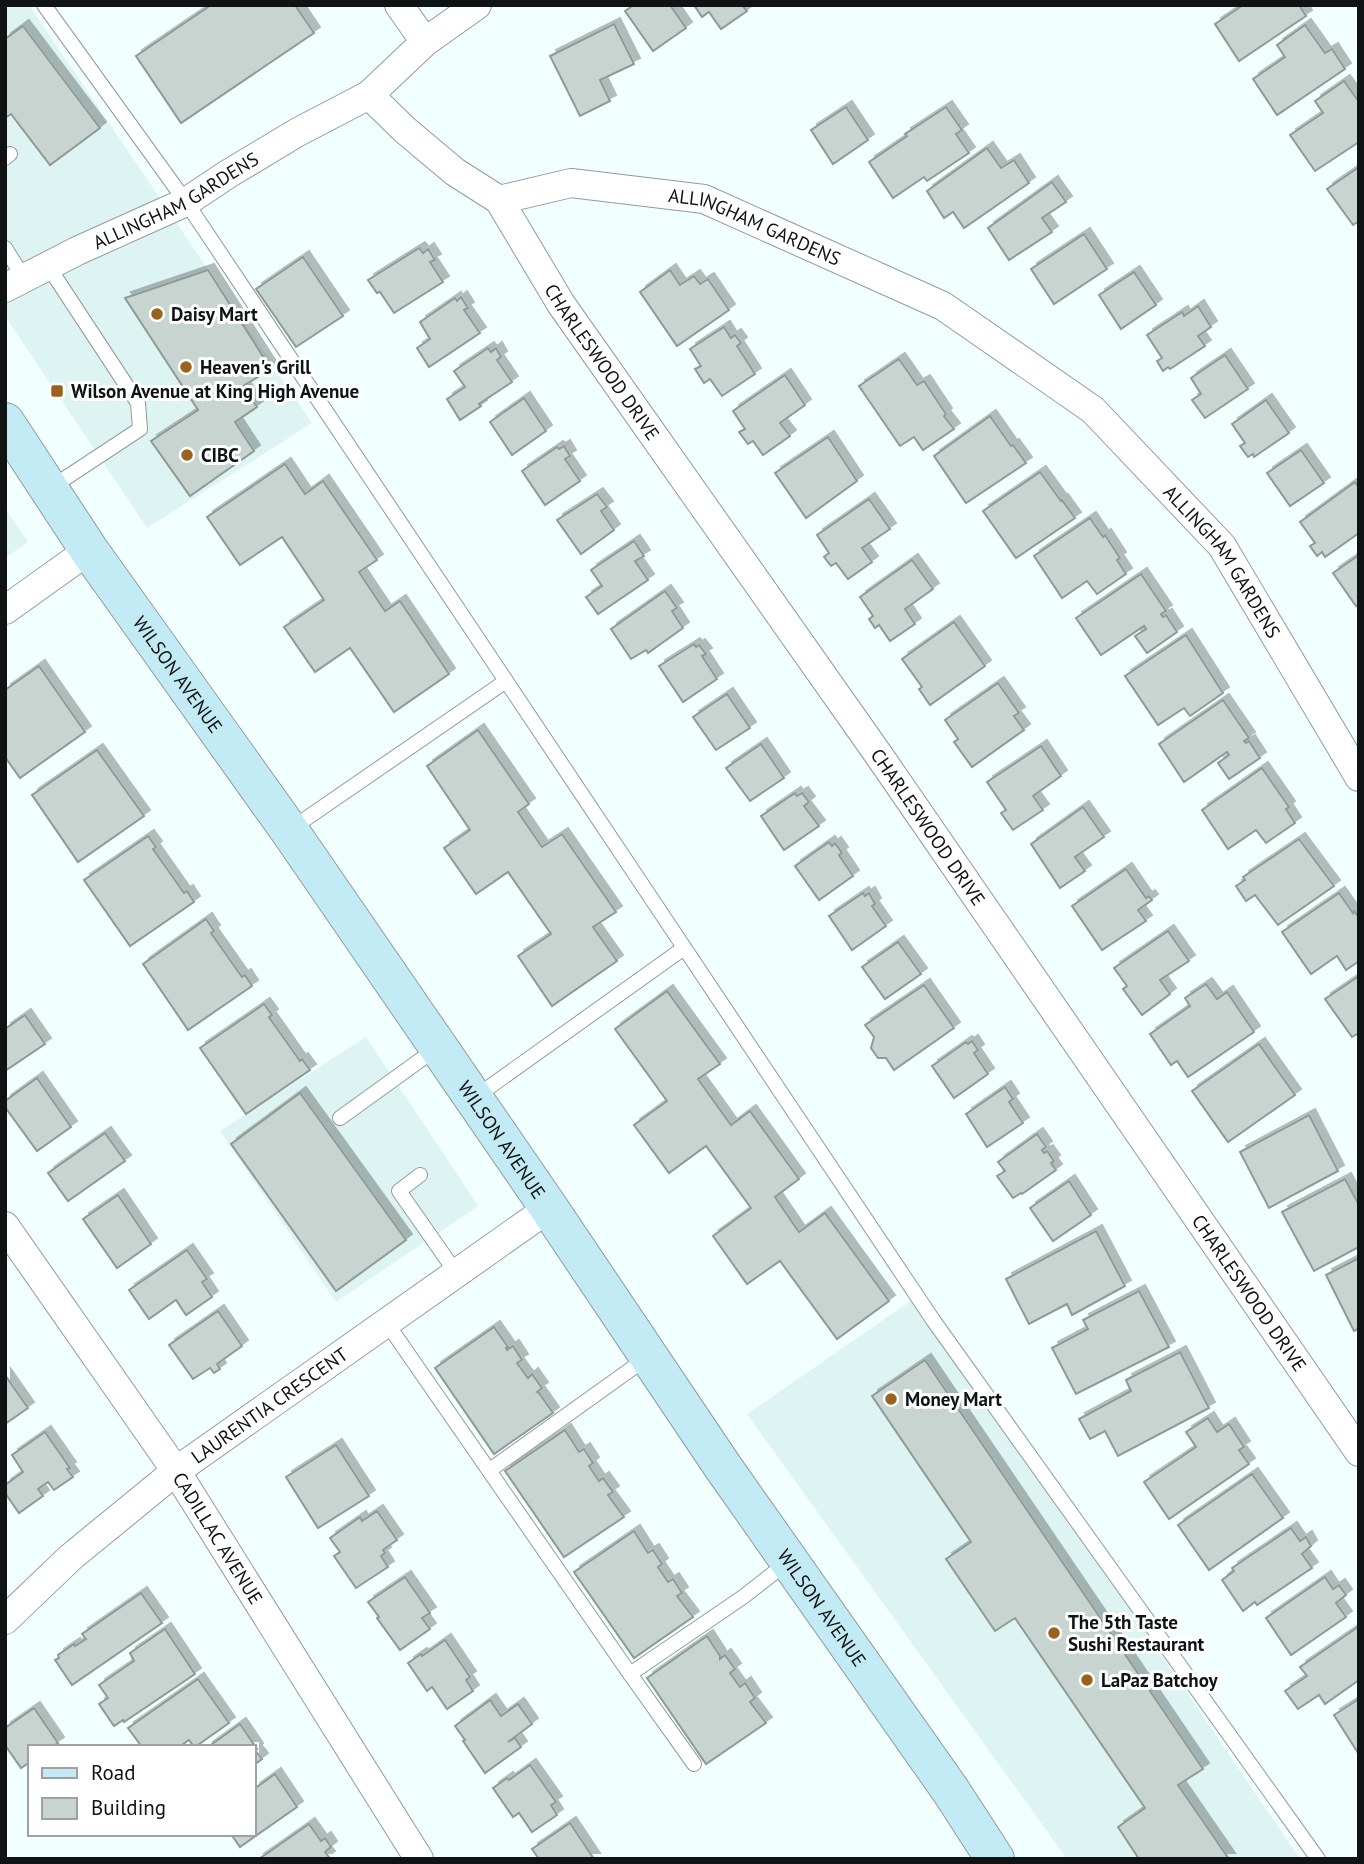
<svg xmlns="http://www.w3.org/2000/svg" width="1364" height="1864" font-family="'PT Sans',sans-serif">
<defs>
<filter id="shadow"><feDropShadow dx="6" dy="-6" stdDeviation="0" flood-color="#0004"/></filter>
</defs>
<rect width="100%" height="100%" fill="#f1fffe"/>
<!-- built -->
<g fill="#ddf4f3">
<polygon points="5,5 29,5 312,423 147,528 5,316"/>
<polygon points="5,508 28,542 5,558"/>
<polygon points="366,1037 478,1206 336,1302 220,1131"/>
<polygon points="918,1296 1300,1859 1067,1859 747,1414"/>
</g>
<!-- building -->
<g fill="#c8d4cf" stroke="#8f9a96" stroke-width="2" filter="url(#shadow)">
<polygon points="211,5 295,5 314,33 181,123 136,56"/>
<polygon points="634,5 670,5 686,28 653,51 625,11"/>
<polygon points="694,5 742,5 747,11 721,29 709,12 702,17"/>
<polygon points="1243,5 1299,5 1306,16 1239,61 1215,24"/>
<polygon points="614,24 634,64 600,80 610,101 580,116 550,56"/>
<polygon points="1305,25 1325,53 1332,49 1345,69 1277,115 1253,79 1285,57 1277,45"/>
<polygon points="23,26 100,128 50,165 11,114 5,118 5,39"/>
<polygon points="1344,81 1359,102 1359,142 1315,171 1290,135 1323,113 1315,101"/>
<polygon points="846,107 868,140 833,164 811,130"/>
<polygon points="946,107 962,130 956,134 969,153 927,181 924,177 893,198 869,162 907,136 905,134"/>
<polygon points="987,148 1001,168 1014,160 1029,183 964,228 953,212 944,218 927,191"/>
<polygon points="1359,167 1359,221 1353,225 1327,189"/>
<polygon points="1052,182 1066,202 1042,218 1052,232 1009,260 988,228"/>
<polygon points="1084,234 1107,269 1054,304 1031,269"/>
<polygon points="419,248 423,253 428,249 435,260 430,262 443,282 394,313 380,292 377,293 368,280"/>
<polygon points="303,257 343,316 296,347 256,289"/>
<polygon points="208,270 271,369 243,386 257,407 235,422 254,451 190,496 151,441 198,410 125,298"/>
<polygon points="670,270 680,285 694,276 700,284 708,279 729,310 677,346 640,292"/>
<polygon points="1134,272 1156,305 1121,329 1099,295"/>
<polygon points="461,297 468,308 464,310 480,333 429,367 417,348 430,339 420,322 455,298 457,301"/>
<polygon points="1198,306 1211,327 1198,336 1205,346 1170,369 1168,367 1163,371 1157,361 1162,358 1147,335 1182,312 1184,316"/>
<polygon points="724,327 731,338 735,335 741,343 737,346 755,374 722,396 710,379 704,383 695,369 701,366 690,349"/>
<polygon points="488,348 491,352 496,348 501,357 497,360 512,382 479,404 481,406 460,420 447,399 465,387 454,371"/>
<polygon points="1225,355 1248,389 1205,418 1192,400 1201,394 1191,378"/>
<polygon points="899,359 917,385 924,381 946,414 944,416 954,429 923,450 914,437 900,446 859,386"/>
<polygon points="785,375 805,405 780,423 790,436 763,455 753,441 748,444 739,432 745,429 733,411"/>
<polygon points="524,398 546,431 512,455 490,422"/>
<polygon points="1266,400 1289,433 1254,457 1253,454 1248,457 1240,446 1245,443 1232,424"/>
<polygon points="990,416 1011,446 1013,445 1026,463 966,503 934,456"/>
<polygon points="828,437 857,481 806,518 775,473"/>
<polygon points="564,446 570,456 565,459 580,481 545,505 522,471 557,447 559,449"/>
<polygon points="1301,450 1324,483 1290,506 1267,473"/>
<polygon points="285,464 305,494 323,481 377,560 359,572 385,611 400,601 449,674 394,712 350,648 315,672 284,627 324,600 282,537 240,565 207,517"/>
<polygon points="1040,472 1061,501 1062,500 1075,518 1016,558 983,511"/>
<polygon points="1355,482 1359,488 1359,533 1325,557 1322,552 1317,556 1310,546 1315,543 1300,522"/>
<polygon points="597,494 607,507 601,511 614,530 581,554 557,520"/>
<polygon points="869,499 890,529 862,548 872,562 848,579 836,563 831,566 824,557 829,553 817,535"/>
<polygon points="1090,518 1103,537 1105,535 1120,558 1117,560 1126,574 1097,594 1087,581 1062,598 1034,556"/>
<polygon points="634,541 644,556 635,561 648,580 598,614 586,597 602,586 591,570"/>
<polygon points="1359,555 1359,604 1356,606 1333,573"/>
<polygon points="912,560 933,589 905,609 915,624 890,641 879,625 875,628 869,619 873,616 860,597"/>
<polygon points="1141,574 1166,611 1161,614 1163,617 1166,615 1177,632 1147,653 1135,636 1146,629 1144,626 1101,655 1076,618"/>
<polygon points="665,591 677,608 672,611 683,628 648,653 646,650 631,659 611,629"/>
<polygon points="954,622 985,666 930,705 919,689 922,687 902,659"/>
<polygon points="1186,635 1223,693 1190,716 1184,708 1158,725 1125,676"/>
<polygon points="694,644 696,647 699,645 706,654 702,656 717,679 683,702 659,666"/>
<polygon points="39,666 85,732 20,778 5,757 5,690"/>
<polygon points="998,683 1019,713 1014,716 1024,730 972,767 954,742 958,739 945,720"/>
<polygon points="727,694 750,728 716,750 693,717"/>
<polygon points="1223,700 1249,738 1244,741 1246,743 1249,741 1260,758 1229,779 1218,763 1229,755 1227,752 1184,782 1159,744"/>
<polygon points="478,730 529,804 518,812 542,847 562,834 616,912 593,927 617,961 552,1006 518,956 551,934 508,872 476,894 444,848 470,830 427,766"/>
<polygon points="761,744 784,778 750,801 726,768"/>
<polygon points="1041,746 1061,776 1033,796 1043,810 1013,830 1001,813 1006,810 987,782"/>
<polygon points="97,750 144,816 78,862 32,795"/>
<polygon points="1262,768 1289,807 1286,809 1295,823 1266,843 1256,830 1228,849 1202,810"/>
<polygon points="795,793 797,796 802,793 809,802 804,806 819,826 784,850 761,816"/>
<polygon points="1083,807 1104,837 1075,857 1085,871 1060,888 1031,844"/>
<polygon points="148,836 156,847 153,849 184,893 187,891 194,902 130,946 84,880"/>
<polygon points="1299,839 1334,886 1278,925 1255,895 1246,901 1236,886 1245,880 1243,877"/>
<polygon points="829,842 832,846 835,843 842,853 839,855 853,876 819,900 795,866"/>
<polygon points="1126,869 1146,898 1149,896 1152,900 1138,910 1146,921 1102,950 1072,906"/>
<polygon points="863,893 865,896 869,893 875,904 872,906 886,926 852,950 829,916"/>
<polygon points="1339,893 1353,913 1354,911 1359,917 1359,961 1346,970 1337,956 1311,974 1282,932"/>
<polygon points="206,919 214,931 211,933 242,977 245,975 252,986 188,1030 143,964"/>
<polygon points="1168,931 1189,961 1160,980 1170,994 1142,1015 1123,989 1127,986 1114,968"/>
<polygon points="898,942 921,974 885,999 862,967"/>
<polygon points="1359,976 1359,1033 1352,1037 1325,999"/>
<polygon points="1206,984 1217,999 1227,992 1254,1032 1188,1077 1177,1061 1171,1065 1150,1034 1190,1006 1185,998"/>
<polygon points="924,985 954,1028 894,1070 886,1058 878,1058 871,1048 874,1037 865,1025"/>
<polygon points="667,991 720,1064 698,1079 731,1125 750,1111 799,1179 775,1197 799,1232 825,1213 889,1301 837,1339 780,1261 747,1284 713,1236 751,1208 706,1146 669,1173 634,1125 667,1101 615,1029"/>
<polygon points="264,1004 272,1015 269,1017 300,1061 302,1059 310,1070 246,1114 200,1048"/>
<polygon points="25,1015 45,1044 5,1071 5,1029"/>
<polygon points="972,1041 978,1050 974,1053 988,1074 954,1098 932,1066 966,1042 968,1044"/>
<polygon points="1259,1044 1295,1095 1228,1142 1192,1091"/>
<polygon points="37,1078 71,1127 37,1151 5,1107 5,1101"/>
<polygon points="1005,1087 1013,1099 1009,1102 1023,1123 987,1147 966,1114"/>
<polygon points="300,1093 406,1240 336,1291 231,1144"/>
<polygon points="1309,1115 1338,1171 1269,1208 1240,1152"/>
<polygon points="105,1133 125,1161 68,1201 48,1173"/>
<polygon points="1037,1134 1046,1147 1042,1150 1044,1153 1047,1151 1054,1161 1051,1163 1056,1170 1022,1194 1021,1193 1013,1198 997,1176 1005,1171 998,1162"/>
<polygon points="1345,1179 1359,1205 1359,1247 1314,1271 1282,1212"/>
<polygon points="1069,1181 1091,1215 1053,1241 1030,1208"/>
<polygon points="118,1195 151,1244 117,1268 83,1219"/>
<polygon points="1096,1231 1125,1286 1072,1315 1067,1304 1029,1324 1006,1279"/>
<polygon points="187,1250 207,1279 202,1282 212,1297 186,1315 176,1300 149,1319 129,1290"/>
<polygon points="1359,1258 1359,1328 1354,1331 1326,1275"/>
<polygon points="1139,1291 1169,1347 1076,1394 1052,1348 1088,1329 1083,1320"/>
<polygon points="218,1311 242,1346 217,1364 220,1369 214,1373 210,1368 193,1379 169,1345"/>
<polygon points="494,1327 508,1347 506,1348 507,1350 513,1346 522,1360 517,1363 528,1378 532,1374 542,1388 537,1392 539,1393 553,1413 494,1454 435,1368"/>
<polygon points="1180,1352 1209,1408 1118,1456 1105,1431 1090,1439 1079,1419 1131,1391 1126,1380"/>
<polygon points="925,1360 1203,1769 1178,1785 1229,1859 1139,1859 1118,1827 1145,1808 1015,1618 995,1631 946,1559 971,1542 872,1396"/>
<polygon points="5,1375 28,1408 5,1424"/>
<polygon points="1208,1418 1217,1432 1229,1424 1244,1447 1239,1450 1249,1464 1169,1519 1144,1482 1196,1447 1186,1432"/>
<polygon points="565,1430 579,1452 584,1449 593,1463 589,1466 599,1481 603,1478 613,1492 608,1495 624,1517 564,1557 505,1471"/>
<polygon points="45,1432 70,1468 67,1469 73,1477 54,1490 48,1482 38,1489 43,1496 19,1513 5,1493 5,1485 23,1472 12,1455"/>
<polygon points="336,1445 369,1496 318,1528 286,1477"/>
<polygon points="1252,1474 1283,1518 1209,1570 1178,1525"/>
<polygon points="377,1511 397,1540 383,1550 385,1553 381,1556 388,1567 356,1588 334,1556 340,1552 330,1538 360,1517 362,1521"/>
<polygon points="1291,1528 1300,1541 1306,1537 1311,1546 1302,1554 1312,1568 1257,1605 1255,1602 1243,1611 1222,1580 1234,1571 1232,1568"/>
<polygon points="634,1531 648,1553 653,1550 662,1564 658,1567 668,1582 673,1579 682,1593 677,1596 693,1617 634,1658 574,1572"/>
<polygon points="405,1577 430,1613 422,1618 430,1629 400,1650 377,1618 379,1617 368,1602"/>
<polygon points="1325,1577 1333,1589 1339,1585 1346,1595 1336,1603 1346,1617 1291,1655 1266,1618"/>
<polygon points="141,1593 162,1623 72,1685 55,1660 59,1658 58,1655 74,1644 75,1646 86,1639 82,1634"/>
<polygon points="1358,1627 1359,1680 1325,1704 1319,1695 1298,1709 1285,1691 1307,1676 1300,1667"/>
<polygon points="165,1629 195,1674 124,1722 123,1720 114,1726 99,1704 108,1698 99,1685 134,1661 130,1653"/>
<polygon points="707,1636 720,1656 720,1659 725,1655 735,1669 730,1673 740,1687 745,1683 755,1698 750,1702 766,1723 706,1764 647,1678"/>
<polygon points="445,1640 470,1677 466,1680 473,1691 447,1709 432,1687 427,1691 408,1663 421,1654 422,1656"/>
<polygon points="198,1679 229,1723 195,1747 194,1747 189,1740 179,1747 142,1747 128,1728"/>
<polygon points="1359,1699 1359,1753 1358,1753 1334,1715"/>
<polygon points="490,1700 501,1716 518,1704 532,1724 508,1742 515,1738 521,1747 485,1773 463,1741 465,1740 455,1726"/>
<polygon points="34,1708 58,1743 52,1747 30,1747 30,1762 21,1768 5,1745 5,1728"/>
<polygon points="240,1724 257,1749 255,1750 262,1759 254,1765 254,1747 208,1747"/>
<polygon points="530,1765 556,1802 551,1805 557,1815 532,1832 519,1813 513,1817 493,1788 507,1778 509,1780"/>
<polygon points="275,1774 297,1807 240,1847 231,1834 254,1834 254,1789"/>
<polygon points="570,1823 594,1859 539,1859 532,1849"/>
<polygon points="309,1824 321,1841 325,1838 331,1847 325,1852 329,1857 326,1859 259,1859"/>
</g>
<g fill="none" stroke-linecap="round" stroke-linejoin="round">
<!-- service casing -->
<g stroke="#909c9c" stroke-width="16">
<g id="service">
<polyline points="44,5 186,202 933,1320 1318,1859"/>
<polyline points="5,158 10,154"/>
<polyline points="5,248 24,278"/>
<polyline points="48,266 138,403 140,429 52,487"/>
<polyline points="291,829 506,681"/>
<polyline points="474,1098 684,948"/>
<polyline points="340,1118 437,1048"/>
<polyline points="420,1175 399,1191 457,1274"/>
<polyline points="386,1322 630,1674 694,1764"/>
<polyline points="490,1470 648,1357"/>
<polyline points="630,1674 743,1597 788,1562"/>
</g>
</g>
<!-- minor casing -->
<g stroke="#909c9c" stroke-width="30">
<g id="minor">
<polyline points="399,5 425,42"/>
<path id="s1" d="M369,95L405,130L455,172L499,200L571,183L704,199L943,306L1093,410L1222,546L1359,777"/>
<path id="s2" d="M499,200L561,304L878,754L1359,1452"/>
<path id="s3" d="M5,288L77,251L186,202L228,174L298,132L369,95L425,42L477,5"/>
<polyline points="5,610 89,550"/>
<path id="s4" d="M5,1226L176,1471L419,1859"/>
<path id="s5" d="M5,1620L71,1557L176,1471L549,1208"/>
</g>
</g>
<!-- secondary casing -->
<g stroke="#909c9c" stroke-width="40">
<g id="secondary">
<path id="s6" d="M5,422L89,550L289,830L549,1208L723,1467L951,1791L995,1859"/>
</g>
</g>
<!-- service -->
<use href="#service" stroke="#fff" stroke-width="14"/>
<!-- minor -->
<use href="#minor" stroke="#fff" stroke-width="28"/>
<!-- secondary -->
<use href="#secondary" stroke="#c3ebf5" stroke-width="38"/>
</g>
<!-- markers -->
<g fill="#99621d" stroke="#fff" stroke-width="2.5">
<circle cx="157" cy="314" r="7"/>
<circle cx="186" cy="367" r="7"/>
<rect x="50" y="384" width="14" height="14" rx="3.5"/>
<circle cx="187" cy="455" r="7"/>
<circle cx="891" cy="1399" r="7"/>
<circle cx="1054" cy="1633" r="7"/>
<circle cx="1087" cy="1680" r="7"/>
</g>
<g text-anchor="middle" stroke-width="6" stroke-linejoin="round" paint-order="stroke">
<!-- street labels -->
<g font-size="19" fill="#0f1313" stroke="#fff">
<text dy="7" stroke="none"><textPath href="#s3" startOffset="192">ALLINGHAM GARDENS</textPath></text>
<text dy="7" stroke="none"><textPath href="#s1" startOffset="432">ALLINGHAM GARDENS</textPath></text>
<text dy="7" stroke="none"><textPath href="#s2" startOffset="192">CHARLESWOOD DRIVE</textPath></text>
<text dy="7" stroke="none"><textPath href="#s1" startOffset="1020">ALLINGHAM GARDENS</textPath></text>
<text dy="7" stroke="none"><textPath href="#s6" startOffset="306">WILSON AVENUE</textPath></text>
<text dy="7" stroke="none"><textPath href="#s2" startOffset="760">CHARLESWOOD DRIVE</textPath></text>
<text dy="7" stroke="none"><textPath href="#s6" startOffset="873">WILSON AVENUE</textPath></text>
<text dy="7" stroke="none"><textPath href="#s2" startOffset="1326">CHARLESWOOD DRIVE</textPath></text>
<text dy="7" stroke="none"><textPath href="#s5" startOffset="341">LAURENTIA CRESCENT</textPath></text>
<text dy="7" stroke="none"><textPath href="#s4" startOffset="378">CADILLAC AVENUE</textPath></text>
<text dy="7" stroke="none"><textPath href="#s6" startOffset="1440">WILSON AVENUE</textPath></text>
</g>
<!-- poi labels -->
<g font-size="19" font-weight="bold" fill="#0f1313" stroke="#fff" text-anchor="start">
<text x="171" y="321">Daisy Mart</text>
<text x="200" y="374">Heaven's Grill</text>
<text x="71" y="398">Wilson Avenue at King High Avenue</text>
<text x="201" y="462">CIBC</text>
<text x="905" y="1406">Money Mart</text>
<text x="1068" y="1629">The 5th Taste<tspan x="1068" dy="22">Sushi Restaurant</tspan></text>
<text x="1101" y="1687">LaPaz Batchoy</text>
</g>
</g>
<!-- border -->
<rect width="1364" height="1864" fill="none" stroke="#0f1313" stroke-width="14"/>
<!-- legend -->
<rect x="28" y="1745" width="228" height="91" fill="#ffffff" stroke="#9fa1a1" stroke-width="2"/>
<rect x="42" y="1768" width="35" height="10" fill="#c3ebf5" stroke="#9fa1a1" stroke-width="2"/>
<text x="91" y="1780" font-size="21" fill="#0f1313">Road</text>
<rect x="42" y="1798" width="35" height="21" fill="#c8d4cf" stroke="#9fa1a1" stroke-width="2"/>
<text x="91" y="1815" font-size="21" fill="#0f1313">Building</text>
</svg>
